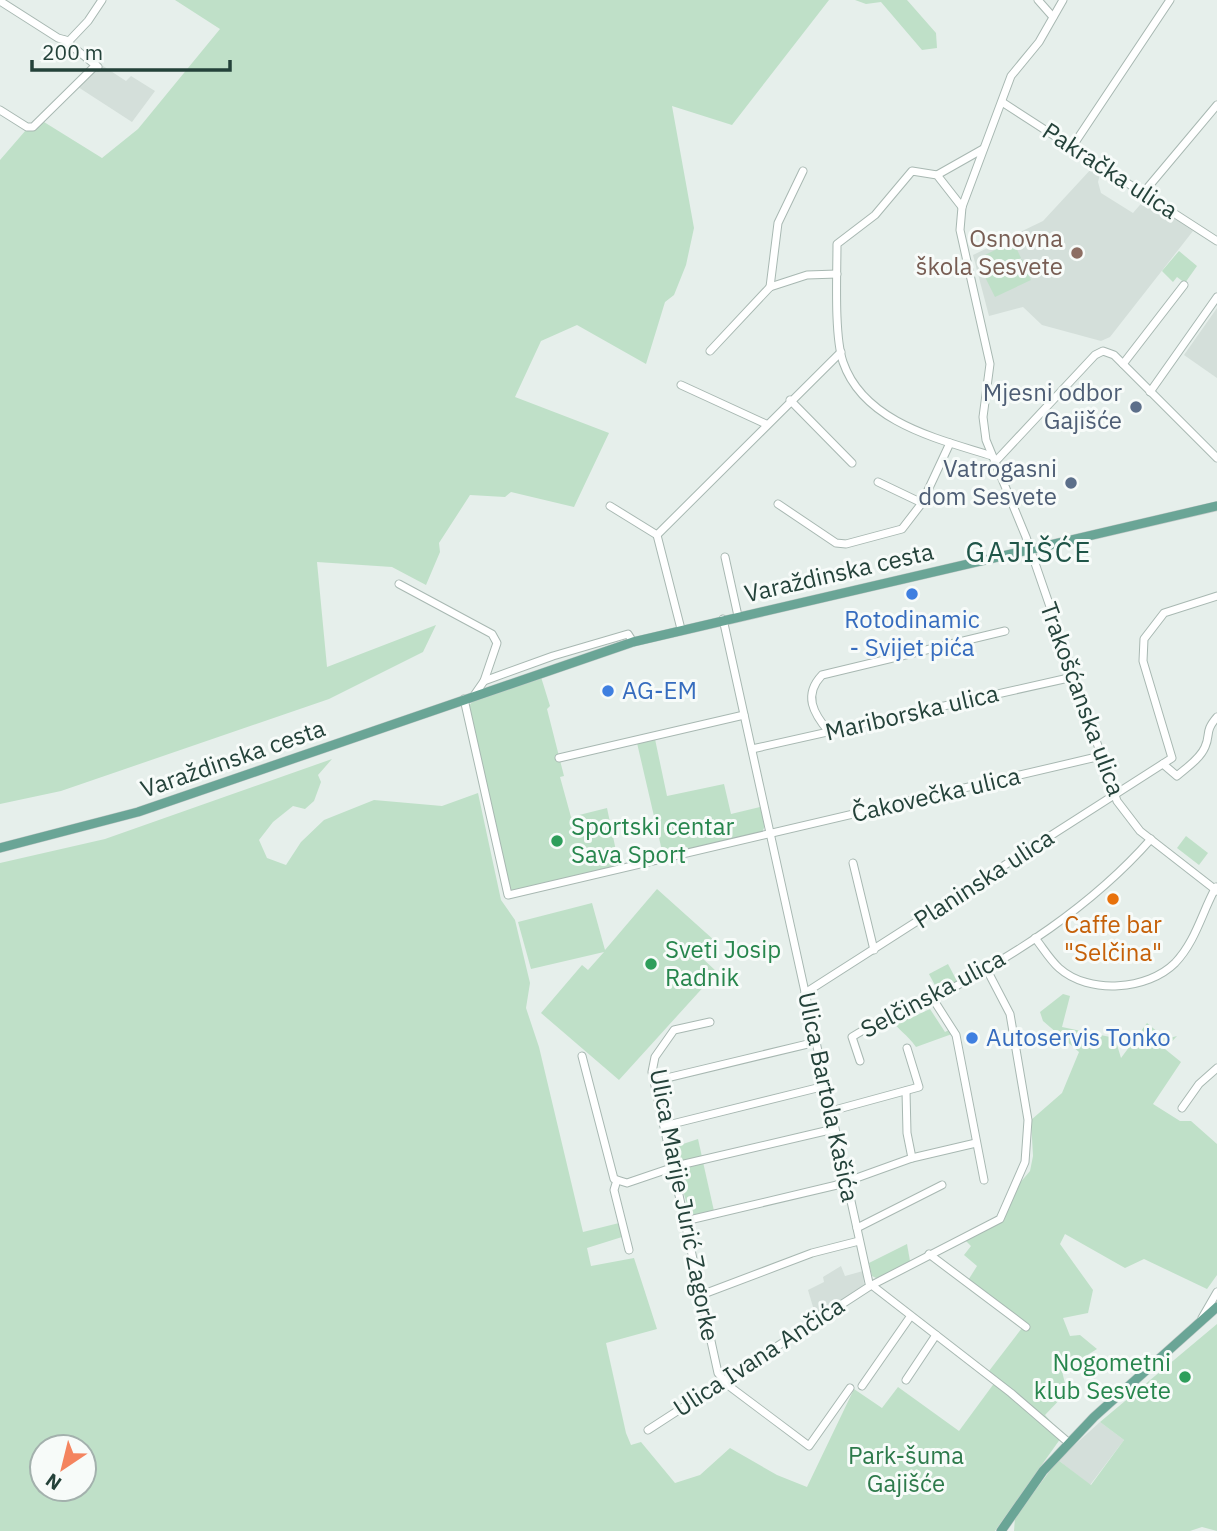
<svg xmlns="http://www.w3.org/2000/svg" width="1217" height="1531" font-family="'IBM Plex Sans',sans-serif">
<rect width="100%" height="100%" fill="#e6efeb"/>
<!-- built -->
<g fill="#d4dfda">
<polygon points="100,64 126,81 131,76 155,91 132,122 78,87"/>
<polygon points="1092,168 1100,174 1098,182 1101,193 1133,213 1145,199 1193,231 1110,337 1101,341 1042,325 1023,307 989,316 973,255 1043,221"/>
<polygon points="1217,308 1217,378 1184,355"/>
<polygon points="841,1266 845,1276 863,1271 864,1285 816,1317 808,1290 824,1282 823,1277"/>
<polygon points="1100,1422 1124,1440 1090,1485 1058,1460"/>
</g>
<!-- green -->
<g fill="#bfe0c8" fill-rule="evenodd">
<polygon points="175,0 829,0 732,125 672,106 694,228 686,265 674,295 665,302 646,364 577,325 541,341 515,397 609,433 574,507 511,492 505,497 470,495 439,543 440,552 426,585 392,567 317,562 327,667 436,625 423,652 329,699 61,791 0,804 0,160 26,130 44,122 102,158 138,129 220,29"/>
<polygon points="855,0 907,0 936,33 937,48 922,50 881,2 866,4"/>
<polygon points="1013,241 1021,258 987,275 979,258"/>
<polygon points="1179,251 1197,266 1185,283 1177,277 1173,282 1162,271"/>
<polygon points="1022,259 1031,280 995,297 985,277"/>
<polygon points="541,677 550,706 547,709 564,776 560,777 571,817 607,808 619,865 511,891 468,707 473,701"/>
<polygon points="655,739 667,796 724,784 731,814 760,807 765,826 762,832 663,855 637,743"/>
<path d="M332,759L318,775L321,782L314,801L305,809L293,806L273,822L259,840L267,858L286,865L301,842L324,820L374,800L442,806L478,793L501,900L515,920L530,983L526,1008L539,1047L583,1232L619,1223L622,1237L587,1248L591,1266L634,1258L657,1329L606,1343L626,1433L631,1445L641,1442L675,1483L700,1475L730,1448L777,1475L807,1487L854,1389L882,1408L898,1387L959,1431L998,1378L989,1371L1022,1328L1026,1331L1028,1328L967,1282L977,1266L964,1255L971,1246L965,1240L1000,1223L1005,1217L1019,1184L1030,1171L1033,1156L1031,1120L1062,1093L1079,1052L1043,1021L1040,1012L1063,994L1070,996L1062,1027L1115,1038L1121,1058L1147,1023L1166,1039L1177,1036L1165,1049L1181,1062L1153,1104L1180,1121H1191L1217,1144V1275L1207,1289L1144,1259L1125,1268L1065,1234L1060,1244L1093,1290L1088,1313L1063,1318L1070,1336L1080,1335L1097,1349L1062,1371L1067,1392L1045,1415L1063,1435L995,1531H0V863L105,839ZM42,1447H84V1489H42Z"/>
<polygon points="1186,836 1208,853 1199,865 1177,848"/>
<polygon points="657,889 715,941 701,957 717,972 619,1080 541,1013 582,965 588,970 604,952 531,969 518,922 592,903 605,950"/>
<polygon points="948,964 958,983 939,993 929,974"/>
<path d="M930,1009L945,1032L949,1030L952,1034L916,1047C907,1034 898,1030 890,1018L908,1019Z"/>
<polygon points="698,1139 702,1157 683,1162 677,1159 674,1147"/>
<polygon points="703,1162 714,1211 690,1215 678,1173 680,1169"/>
<polygon points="907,1244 910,1261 878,1279 872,1276 869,1263"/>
<polygon points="1217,1324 1217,1531 1202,1527 1190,1531 1014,1531 1015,1517 1058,1460 1091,1485 1124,1440 1100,1422"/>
</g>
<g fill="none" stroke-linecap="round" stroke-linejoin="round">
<!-- minor casing -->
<g stroke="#a8b8b2" stroke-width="9">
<g id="minor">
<polyline points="1038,0 1053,17"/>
<polyline points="1063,0 1039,42 1011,76 962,207 960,230 990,364 983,417 986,440 1026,537 1117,801 1140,831 1217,891"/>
<polyline points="0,1 58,38 69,41 88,21 102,0"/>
<polyline points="64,40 98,67"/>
<polyline points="1002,102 1217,241"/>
<polyline points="0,110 27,127 33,127 96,65"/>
<polyline points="1072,147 1170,0"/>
<polyline points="937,175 983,149"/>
<polyline points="1144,192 1217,105"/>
<path d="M962,207L937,175L912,171L875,215L837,244C837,274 834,335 843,362C864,423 939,439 992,456"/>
<polyline points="770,287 778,223 803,171"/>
<polyline points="710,351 770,287 807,275 837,274"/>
<polyline points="1123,364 1184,285"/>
<polyline points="681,385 766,424"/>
<polyline points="1150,392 1217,297"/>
<polyline points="790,400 852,463"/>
<polyline points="995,462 1095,355 1103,351 1114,355 1217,458"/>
<polyline points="878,482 922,503"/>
<polyline points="778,504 836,543 846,544 902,529 922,503 950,443"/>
<polyline points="610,506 657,535"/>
<polyline points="725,557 738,616"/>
<polyline points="399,584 492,634 497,643 484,681"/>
<polyline points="723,619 869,1283 1011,1393 1069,1443"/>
<polyline points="681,629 657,535 841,352"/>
<polyline points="475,694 484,681 553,656 628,634 633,642"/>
<polyline points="464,699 508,895 1101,756"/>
<path d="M829,732C813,713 803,695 822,675L1005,631"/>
<polyline points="752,749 1073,677"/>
<polyline points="559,758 744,715"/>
<path d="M1163,764L1177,776C1186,768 1200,759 1205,747C1211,734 1204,732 1217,717"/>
<polyline points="853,863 874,950"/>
<path d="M1035,938C1043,948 1050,960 1059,968C1089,995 1148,990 1175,963C1196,941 1202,912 1216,887"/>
<polyline points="805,993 1172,758 1143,661 1144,639 1164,613 1217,596"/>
<polyline points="933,999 956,1035 984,1180"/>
<polyline points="710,1022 674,1030 655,1057 652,1072 718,1373 729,1386 809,1446 850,1388"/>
<polyline points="582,1056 614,1179 627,1183 680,1165 834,1129"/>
<path d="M860,1061L852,1037C878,1020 907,1012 934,998C1014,956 1091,907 1151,839"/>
<polyline points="654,1081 816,1042"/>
<polyline points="906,1091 907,1133 912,1158"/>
<polyline points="1182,1108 1199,1084 1217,1068"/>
<polyline points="831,1111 919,1087 907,1048"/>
<polyline points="664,1126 825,1086"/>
<polyline points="617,1180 614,1190 629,1250"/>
<polyline points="685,1221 837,1185 912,1158 976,1143"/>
<polyline points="857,1228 942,1185"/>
<polyline points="929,1254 1026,1327"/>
<polyline points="701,1295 812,1253 859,1241"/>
<polyline points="1202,1318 1217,1292"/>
<polyline points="906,1380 936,1335"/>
<polyline points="862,1386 910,1317"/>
<polyline points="648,1430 870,1286 1000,1219 1025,1162 1028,1120 1010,1014 986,968"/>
</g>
</g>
<!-- major casing -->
<g stroke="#c2cac8" stroke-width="10">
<g id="major">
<polyline points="0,848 138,812 633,642 1217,506"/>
<polyline points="1001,1531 1043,1471 1094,1417 1217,1307"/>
</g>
</g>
<!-- minor -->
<use href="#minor" stroke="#fff" stroke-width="7"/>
<!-- major -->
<use href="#major" stroke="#6aa596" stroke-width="9"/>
</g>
<!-- markers -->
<circle fill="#8d6e63" stroke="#f7fbf9" stroke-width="2.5" cx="1077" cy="253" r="7"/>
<g fill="#5c6f8a" stroke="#f7fbf9" stroke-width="2.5">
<circle cx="1136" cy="407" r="7"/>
<circle cx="1071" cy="483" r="7"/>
</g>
<g fill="#3f7fe0" stroke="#f7fbf9" stroke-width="2.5">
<circle cx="912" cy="594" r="7"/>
<circle cx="608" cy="691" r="7"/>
<circle cx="972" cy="1038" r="7"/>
</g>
<g fill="#2e9e5b" stroke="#f7fbf9" stroke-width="2.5">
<circle cx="557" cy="841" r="7"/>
<circle cx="651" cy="964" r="7"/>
<circle cx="1185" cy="1377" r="7"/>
</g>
<circle fill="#e8710a" stroke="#f7fbf9" stroke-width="2.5" cx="1113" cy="899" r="7"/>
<g text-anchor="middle" stroke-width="6" stroke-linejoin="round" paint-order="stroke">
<!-- street labels -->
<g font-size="24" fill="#24423a" stroke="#f7fbf9">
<text transform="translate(1110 171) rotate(33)" y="8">Pakračka ulica</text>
<text transform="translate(839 573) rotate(-13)" y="8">Varaždinska cesta</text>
<text transform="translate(1082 699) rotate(70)" y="8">Trakošćanska ulica</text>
<text transform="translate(912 713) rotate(-13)" y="8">Mariborska ulica</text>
<text transform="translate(233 759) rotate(-19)" y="8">Varaždinska cesta</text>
<text transform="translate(936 795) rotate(-13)" y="8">Čakovečka ulica</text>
<text transform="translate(984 879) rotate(-33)" y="8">Planinska ulica</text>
<text transform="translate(933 994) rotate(-28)" y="8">Selčinska ulica</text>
<text transform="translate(828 1097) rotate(78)" y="8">Ulica Bartola Kašića</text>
<text transform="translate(684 1205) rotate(79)" y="8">Ulica Marije Jurić Zagorke</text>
<text transform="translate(759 1357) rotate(-33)" y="8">Ulica Ivana Ančića</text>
</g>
<!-- education labels -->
<g font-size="24" fill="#785e54" stroke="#f7fbf9" text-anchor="end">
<text x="1063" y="247">Osnovna<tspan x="1063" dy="28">škola Sesvete</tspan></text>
</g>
<!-- service labels -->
<g font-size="24" fill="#4e5e75" stroke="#f7fbf9" text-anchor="end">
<text x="1122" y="401">Mjesni odbor<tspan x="1122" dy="28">Gajišće</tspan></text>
<text x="1057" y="477">Vatrogasni<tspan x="1057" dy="28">dom Sesvete</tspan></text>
</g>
<!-- shop labels -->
<g font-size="24" fill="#366cbe" stroke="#f7fbf9" text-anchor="start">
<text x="912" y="628" text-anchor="middle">Rotodinamic<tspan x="912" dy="28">- Svijet pića</tspan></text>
<text x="622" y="699">AG-EM</text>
<text x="986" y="1046">Autoservis Tonko</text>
</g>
<!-- leisure labels -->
<g font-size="24" fill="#27864d" stroke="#f7fbf9" text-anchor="start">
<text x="571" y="835">Sportski centar<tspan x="571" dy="28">Sava Sport</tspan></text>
<text x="665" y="958">Sveti Josip<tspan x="665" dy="28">Radnik</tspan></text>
<text x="1171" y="1371" text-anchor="end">Nogometni<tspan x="1171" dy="28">klub Sesvete</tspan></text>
</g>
<!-- food labels -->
<g font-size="24" fill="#c56008" stroke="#f7fbf9">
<text x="1113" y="933">Caffe bar<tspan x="1113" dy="28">"Selčina"</tspan></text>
</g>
<!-- park labels -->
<g font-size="24" fill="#2d7a4b" stroke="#f7fbf9">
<text x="906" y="1464">Park-šuma<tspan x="906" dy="28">Gajišće</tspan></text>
</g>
<!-- quarter labels -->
<g font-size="28" letter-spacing="2" fill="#1f5548" stroke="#f7fbf9">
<text x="1029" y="562">GAJIŠĆE</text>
</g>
</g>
<!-- north arrow -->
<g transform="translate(63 1468) rotate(215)"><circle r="33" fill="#f7fbf9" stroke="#a3b1ad" stroke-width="2"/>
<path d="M0-5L12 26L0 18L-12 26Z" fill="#f4845f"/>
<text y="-10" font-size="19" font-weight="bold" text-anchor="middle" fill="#24423a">N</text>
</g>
<!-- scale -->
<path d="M32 60v10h198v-10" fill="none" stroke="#24423a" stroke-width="3.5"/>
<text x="42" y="60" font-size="21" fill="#24423a" stroke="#f7fbf9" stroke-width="5" paint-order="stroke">200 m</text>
</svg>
